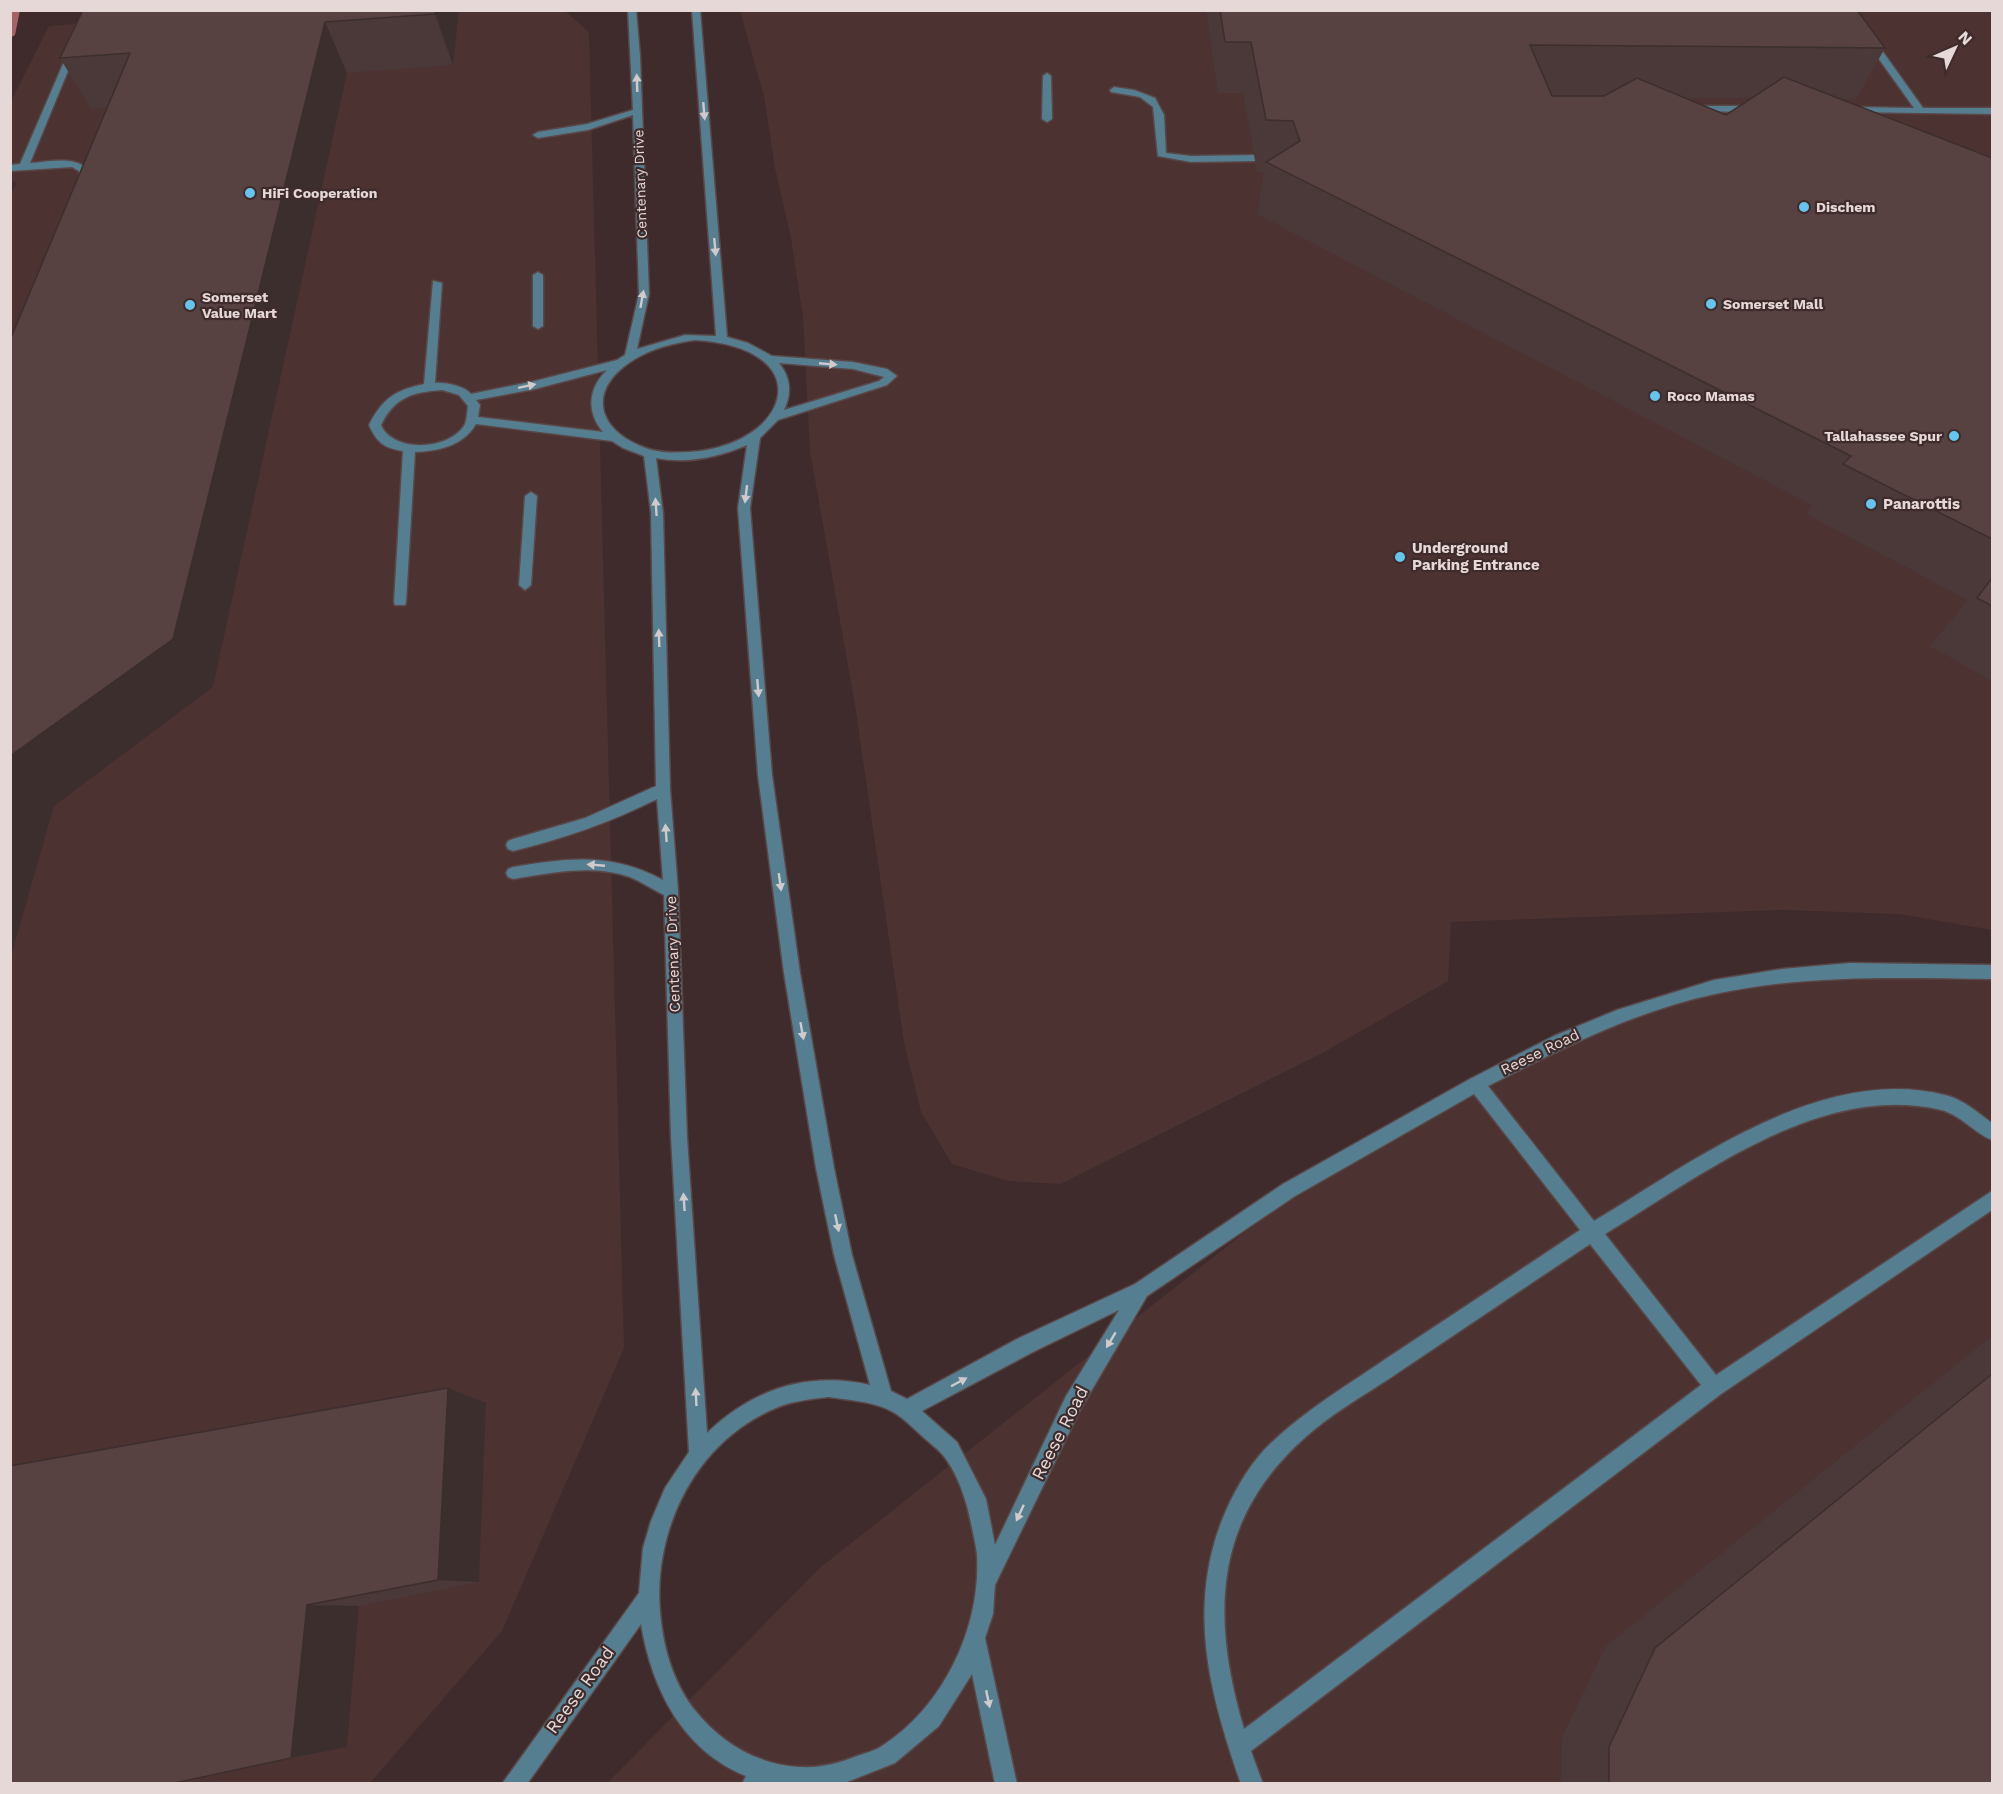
<svg xmlns="http://www.w3.org/2000/svg" width="2003" height="1794" font-family="'Work Sans',sans-serif">
<rect width="100%" height="100%" fill="#3f2b2b"/>
<!-- built -->
<g fill="#4d3232">
<polygon points="564,10 589,32 624,1348 502,1631 370,1783 11,1783 10,196 17,182 11,181 10,103 49,26 123,20 128,11"/>
<polygon points="740,11 1992,11 1992,930 1899,914 1783,910 1451,922 1448,981 1326,1051 1061,1184 1008,1181 952,1164 921,1112 904,1042 855,705 810,451 803,317 791,238 775,168 764,96"/>
<polygon points="1852,972 1992,978 1992,1783 606,1784 821,1567 1292,1195 1564,1045 1625,1018 1717,991"/>
</g>
<g fill="none" stroke-linecap="round" stroke-linejoin="round">
<!-- stream -->
<polygon fill="#a46467" fill-rule="evenodd" points="11,10 20,10 15,35 10,38"/>
<!-- minor casing -->
<g stroke="#5a4747" stroke-width="3">
<g id="minor">
<path d="M628,10H636L640,56L649,294L637,349L685,335L716,336L692,10H700L727,337L748,343L772,356L853,362L887,369L897,376L887,385L778,420L760,438L750,508L772,775L800,973L834,1168L852,1255L891,1391L907,1399L1019,1338L1135,1284L1283,1184L1470,1079L1554,1036L1617,1010L1714,980L1782,969L1850,963L1992,965V979C1899,978 1807,974 1715,994C1635,1011 1560,1049 1488,1086L1594,1221C1694,1161 1822,1064 1945,1095C1963,1099 1978,1113 1992,1123V1140C1974,1133 1961,1115 1941,1110C1821,1082 1702,1175 1605,1234L1716,1375L1992,1191V1210L1721,1394L1251,1751L1263,1784H1241C1210,1696 1187,1610 1222,1520C1232,1495 1246,1470 1264,1450C1300,1413 1345,1387 1387,1358C1452,1315 1516,1273 1580,1230L1474,1094L1295,1196L1147,1296L1080,1410L995,1585L993,1614L985,1638L1017,1784H995L972,1674L939,1726L895,1763L842,1784H742L746,1776C682,1750 652,1689 641,1624L527,1784H502L639,1593L643,1548L651,1521L665,1488L689,1452L671,1137L664,895C652,889 642,882 630,877C592,864 551,873 513,879L508,877L506,873L508,869L513,867C569,858 611,852 663,880L657,799C611,822 563,839 513,851L508,849L506,845L508,841L513,839L585,818L656,786L651,513L644,456L623,448L612,441L476,424C463,446 439,451 415,452L406,602L405,605H395L394,602L403,451C384,448 377,443 369,425C382,399 395,390 424,384L433,281L442,283L435,383C446,382 464,386 471,394L535,381L617,360L625,355L639,294L633,115L588,130L538,138L533,135L538,132L587,124L633,110ZM695,340C822,348 791,446 688,452C673,453 657,453 643,447C594,428 588,387 635,359C653,348 674,343 695,340ZM779,363L853,369L884,377L879,381L784,410C792,393 791,378 779,363ZM607,370C588,388 586,412 603,432L478,417L480,405L476,400L535,389ZM442,390L459,395L468,406C467,411 467,419 465,424C450,451 393,453 381,425C394,398 412,392 442,390ZM747,445L738,508L758,775L784,973L816,1168L834,1255L870,1385C808,1371 753,1389 707,1433L687,1137L678,891L670,789L663,513L656,458C687,464 719,457 747,445ZM1590,1244L1701,1385L1244,1729C1209,1611 1214,1512 1315,1429C1342,1407 1373,1390 1402,1370C1465,1328 1527,1286 1590,1244ZM1119,1310L1066,1396L995,1545L986,1499L957,1442L922,1411L1033,1352ZM829,1397C848,1400 869,1401 887,1409C901,1415 911,1426 922,1436C928,1442 936,1447 942,1454C957,1471 967,1502 971,1523C973,1534 976,1545 977,1555C981,1628 943,1707 882,1746C875,1751 865,1753 857,1756C837,1764 820,1768 799,1767C755,1764 720,1742 693,1708C672,1680 663,1646 660,1612C653,1529 696,1441 776,1408C792,1401 811,1399 829,1397Z"/>
<polygon points="1844,10 1853,10 1923,108 1992,108 1992,114 1849,112 1847,110 1852,107 1914,108"/>
<path d="M63,64L70,66L30,163C50,162 73,155 89,170L90,187L85,190L80,187L79,171L72,167L10,171V165L20,164Z"/>
<polygon points="1047,73 1051,76 1052,119 1047,122 1042,119 1043,76"/>
<polygon points="1114,87 1134,90 1155,98 1164,115 1166,153 1191,156 1255,155 1260,158 1255,161 1191,162 1158,156 1153,107 1140,97 1111,92 1110,90"/>
<polygon points="1693,106 1753,106 1758,109 1753,112 1690,111 1690,107"/>
<polygon points="538,272 543,275 543,326 538,329 533,326 533,275"/>
<polygon points="531,492 537,496 531,585 525,590 519,585 525,496"/>
</g>
</g>
<!-- minor -->
<use href="#minor" fill="#567e91" fill-rule="evenodd"/>
</g>
<!-- wall -->
<g fill="#4b3838" fill-rule="evenodd">
<polygon points="83,10 459,10 453,65 347,73 213,687 54,806 10,960 10,340 107,108 91,109 60,58"/>
<path d="M1206,10H1857L1885,48L1856,99H1841L1992,158V681L1930,646L1968,600L1806,514L1812,505L1257,214L1264,172H1257L1243,93H1218ZM1685,98H1751L1726,115Z"/>
<polygon points="1992,1336 1992,1784 1561,1784 1562,1737 1606,1646"/>
<polygon points="486,1403 479,1582 359,1606 347,1747 175,1783 174,1784 10,1784"/>
</g>
<!-- shaded-wall -->
<g fill="#3d2e2e">
<polygon points="435,10 459,10 453,65 435,14"/>
<polygon points="325,22 347,73 213,687 54,806 10,960 10,756"/>
<polygon points="448,1388 486,1403 479,1582 438,1580"/>
<polygon points="307,1605 359,1606 347,1747 291,1758"/>
</g>
<!-- building -->
<g fill="#574141" stroke="#3d2e2e" stroke-width="1.5">
<polygon points="83,10 435,10 435,14 325,22 173,639 10,756 10,340 130,53 60,58"/>
<polygon points="1220,10 1857,10 1885,48 1530,45 1552,96 1604,96 1637,78 1726,115 1784,77 1992,158 1992,539 1843,464 1851,456 1266,162 1300,141 1293,121 1266,120 1251,42 1225,42"/>
<polygon points="1992,578 1992,606 1977,598"/>
<polygon points="1992,1374 1992,1784 1609,1784 1609,1747 1655,1648"/>
<polygon points="448,1388 438,1580 307,1605 291,1758 170,1784 10,1784 10,1466"/>
</g>
<!-- one-way arrows -->
<defs><path id="oneway-solid" d="M-6-.8H1V-3.2L6.5 0L1 3.2V.8H-6Z" transform="scale(1.5)"/></defs>
<g fill="#d0cacc">
<use href="#oneway-solid" transform="translate(637 83) rotate(-92)"/>
<use href="#oneway-solid" transform="translate(704 111) rotate(85)"/>
<use href="#oneway-solid" transform="translate(715 247) rotate(85)"/>
<use href="#oneway-solid" transform="translate(642 299) rotate(-80)"/>
<use href="#oneway-solid" transform="translate(828 364) rotate(5)"/>
<use href="#oneway-solid" transform="translate(527 386) rotate(-12)"/>
<use href="#oneway-solid" transform="translate(746 494) rotate(97)"/>
<use href="#oneway-solid" transform="translate(656 507) rotate(-94)"/>
<use href="#oneway-solid" transform="translate(659 638) rotate(-92)"/>
<use href="#oneway-solid" transform="translate(758 688) rotate(85)"/>
<use href="#oneway-solid" transform="translate(666 833) rotate(-94)"/>
<use href="#oneway-solid" transform="translate(596 865) rotate(-175)"/>
<use href="#oneway-solid" transform="translate(780 882) rotate(82)"/>
<use href="#oneway-solid" transform="translate(802 1031) rotate(80)"/>
<use href="#oneway-solid" transform="translate(684 1202) rotate(-94)"/>
<use href="#oneway-solid" transform="translate(837 1223) rotate(78)"/>
<use href="#oneway-solid" transform="translate(1111 1340) rotate(121)"/>
<use href="#oneway-solid" transform="translate(959 1382) rotate(-28)"/>
<use href="#oneway-solid" transform="translate(696 1397) rotate(-93)"/>
<use href="#oneway-solid" transform="translate(1020 1513) rotate(115)"/>
<use href="#oneway-solid" transform="translate(988 1699) rotate(78)"/>
</g>
<!-- markers -->
<g fill="#65c5ee" stroke="#3f2b2b" stroke-width="2">
<circle cx="250" cy="193" r="6"/>
<circle cx="1804" cy="207" r="6"/>
<circle cx="1711" cy="304" r="6"/>
<circle cx="190" cy="305" r="6"/>
<circle cx="1655" cy="396" r="6"/>
<circle cx="1954" cy="436" r="6"/>
<circle cx="1871" cy="504" r="6"/>
<circle cx="1400" cy="557" r="6"/>
</g>
<g text-anchor="middle" stroke-width="4.5" stroke-linejoin="round" paint-order="stroke">
<!-- far-street labels -->
<g font-size="14" fill="#e5d8d7" stroke="#3f2b2b">
<text transform="translate(640 184) rotate(-92)" y="5">Centenary Drive</text>
</g>
<!-- far-poi labels -->
<g font-size="14" font-weight="bold" fill="#e5d8d7" stroke="#3f2b2b" text-anchor="start">
<text x="262" y="198">HiFi Cooperation</text>
<text x="1816" y="212">Dischem</text>
<text x="202" y="302">Somerset<tspan x="202" dy="16">Value Mart</tspan></text>
<text x="1723" y="309">Somerset Mall</text>
<text x="1667" y="401">Roco Mamas</text>
<text x="1942" y="441" text-anchor="end">Tallahassee Spur</text>
</g>
<!-- poi labels -->
<g font-size="15" font-weight="bold" fill="#e5d8d7" stroke="#3f2b2b" text-anchor="start">
<text x="1883" y="509">Panarottis</text>
<text x="1412" y="553">Underground<tspan x="1412" dy="17">Parking Entrance</tspan></text>
</g>
<!-- street labels -->
<g font-size="15" fill="#e5d8d7" stroke="#3f2b2b">
<text transform="translate(673 954) rotate(-92)" y="5">Centenary Drive</text>
<text transform="translate(1540 1052) rotate(-26)" y="5">Reese Road</text>
</g>
<!-- near-street labels -->
<g font-size="18" fill="#e5d8d7" stroke="#3f2b2b">
<text transform="translate(1060 1433) rotate(-63)" y="6">Reese Road</text>
<text transform="translate(580 1690) rotate(-54)" y="6">Reese Road</text>
</g>
</g>
<!-- border -->
<rect width="2003" height="1794" fill="none" stroke="#e5d8d7" stroke-width="24"/>
<!-- north arrow -->
<g transform="translate(1955 48) rotate(46)" stroke="#3f2b2b" stroke-width="4.5" paint-order="stroke">
<path d="M0-4.5L10 22L0 15L-10 22Z" fill="#e5d8d7"/>
<text y="-9" font-size="16" font-weight="bold" text-anchor="middle" fill="#e5d8d7">N</text>
</g>
</svg>
